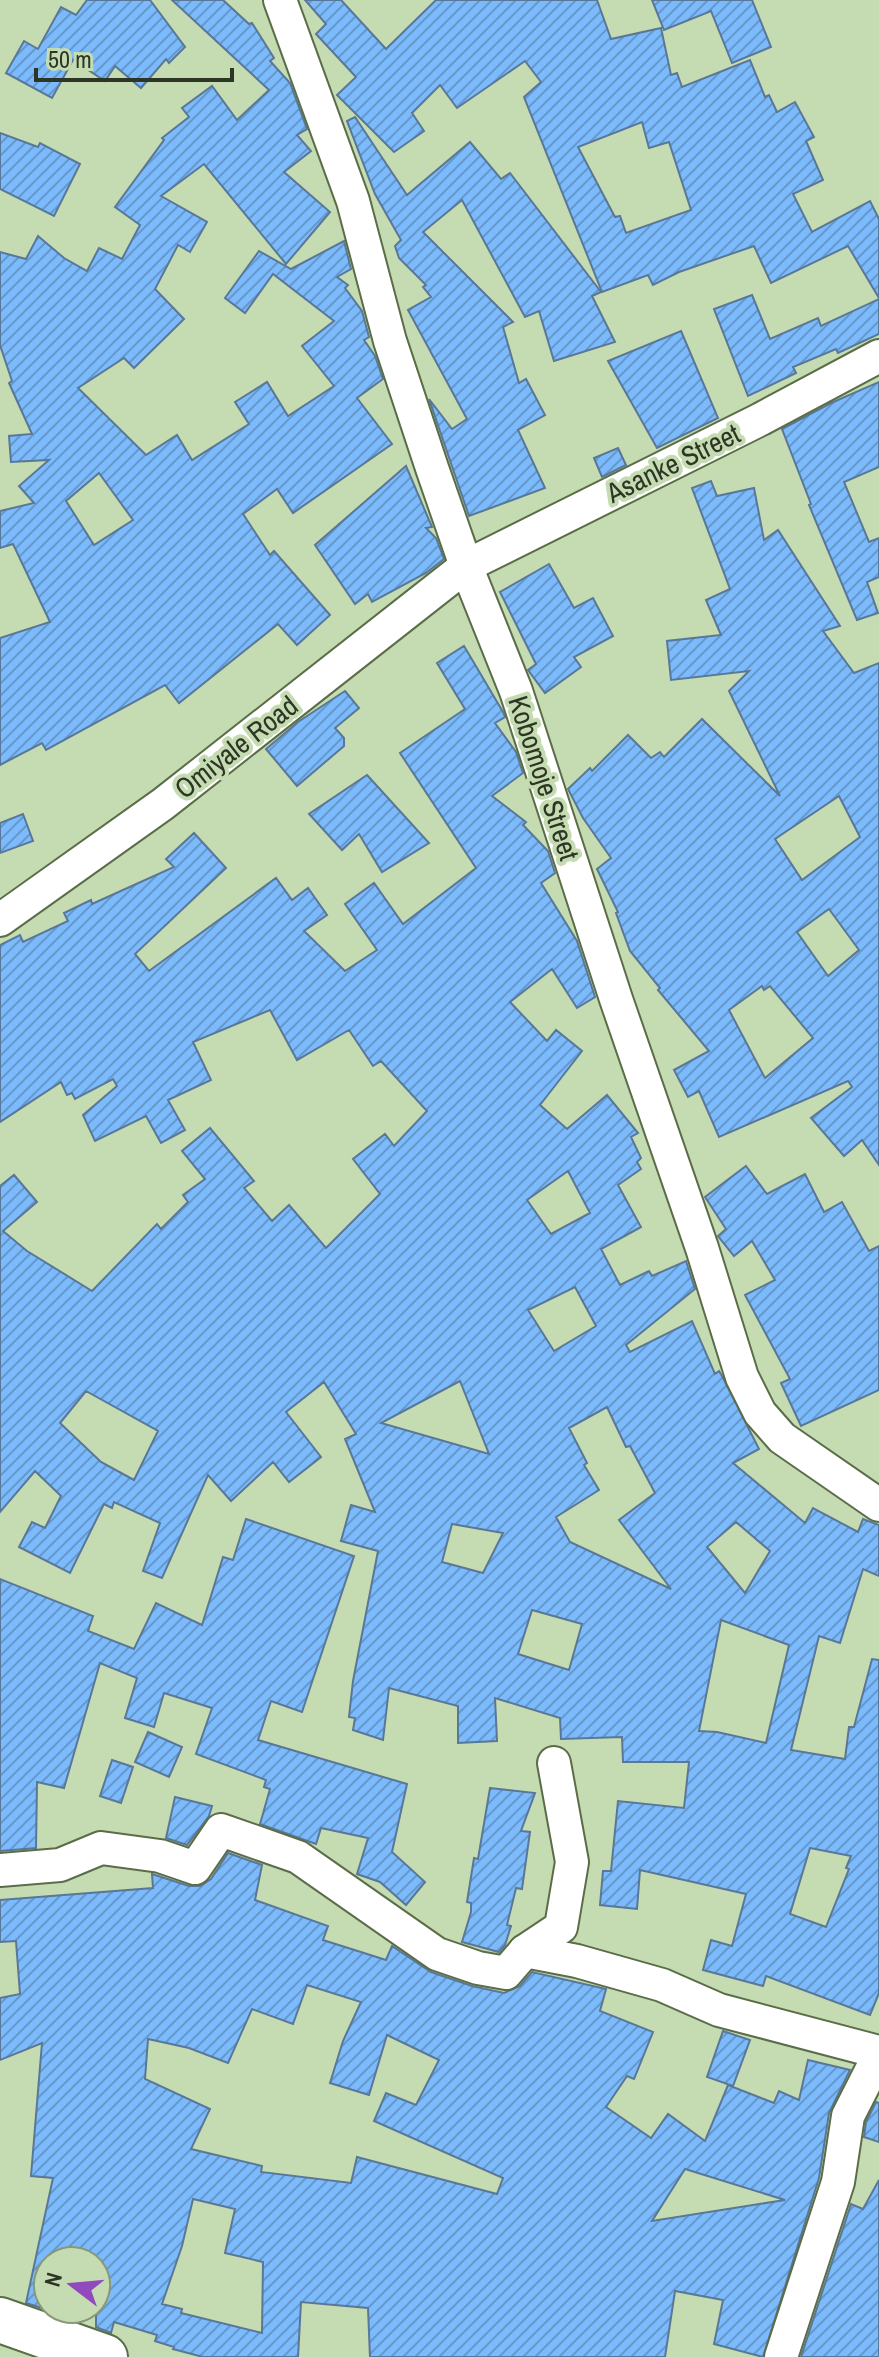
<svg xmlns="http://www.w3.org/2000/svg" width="879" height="2357" font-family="'Archivo Narrow',sans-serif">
<defs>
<pattern id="building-hatch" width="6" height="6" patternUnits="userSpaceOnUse" patternTransform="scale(2)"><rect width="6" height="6" fill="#7bbbfd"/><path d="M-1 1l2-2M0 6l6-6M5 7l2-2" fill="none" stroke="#6599cd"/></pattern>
</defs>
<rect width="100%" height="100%" fill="#c5dbb1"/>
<!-- building -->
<g fill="url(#building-hatch)" stroke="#597797" stroke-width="2" fill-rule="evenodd">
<polygon points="87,0 150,0 185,47 169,63 166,59 141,88 115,66 105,81 73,60 52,98 6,73 24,41 38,49 61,7 76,15"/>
<path d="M172,0H223L249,24L252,23L274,58L270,61L290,83L307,129L297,135L311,151L284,172L330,212L286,264L204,164L161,196L207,222L190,252L178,245L155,289L184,319L134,368L124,358L78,388L146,455L177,435L192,460L249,424L235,402L267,382L288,416L334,386L302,346L334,321L273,274L245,313L225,298L259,251L291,269L344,241L351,269L337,277L348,285L345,288L362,311L369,337L364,340L375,356L383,379L357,398L392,444L293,513L277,489L243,514L270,555L274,551L330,615L297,645L278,624L179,703L165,685L46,750L42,743L0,765V638L50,622L13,544L0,548V511L34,503L19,486L49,460L11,462L9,436L32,434L9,383L12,381L0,345V252L26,259L38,236L64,258L87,271L99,248L122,259L140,225L115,207L164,140L162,138L189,117L182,108L212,86L237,120L269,90ZM99,473L133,520L94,545L66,501Z"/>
<path d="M305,0H341L386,49L436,0H597L611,39L661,28L671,75L677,73L682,87L750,60L765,97L769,95L777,112L795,102L814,137L806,141L823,180L793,194L812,232L870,201L879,219V298L848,246L771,283L754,246L679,272L653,285L648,275L602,292L524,97L541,82L525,61L457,108L440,85L412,113L424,131L394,152L337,95L356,77L316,34L326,24ZM642,122L649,148L669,142L691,210L626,233L620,216L615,217L578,147Z"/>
<polygon points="652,0 752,0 771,47 732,63 711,11 664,30"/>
<polygon points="355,117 407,195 470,142 501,179 510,173 601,292 592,296 615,342 554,361 539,311 525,317 462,200 423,232 513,322 503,327 519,383 526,379 545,415 518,430 545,488 469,516 429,399 452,429 467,419 408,310 431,297 423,287 426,285 399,258 395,246 401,240 375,194 347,121"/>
<polygon points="0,133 38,147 40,143 80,164 54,216 0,189"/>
<polygon points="752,295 770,339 818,318 821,326 879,299 879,334 838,353 836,349 793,367 796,373 748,396 714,309"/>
<polygon points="681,331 718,418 657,448 608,361"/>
<polygon points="879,382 879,467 844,482 869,542 879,538 879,577 867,582 878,613 857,620 809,505 811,504 782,429 831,403"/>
<polygon points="618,448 626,465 602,477 594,458"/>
<polygon points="406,466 432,527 426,528 436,538 444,559 426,573 372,602 368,594 355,604 315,545"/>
<path d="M711,481L717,496L754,488L764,540L778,530L840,626L823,631L854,673L879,663V1165L862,1140L844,1156L811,1118L852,1087L848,1081L719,1137L699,1091L688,1097L674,1070L709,1051L658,990L660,988L630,951L616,913L618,912L597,869L611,858L583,818L568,789L590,768L592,771L628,735L651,758L660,752L664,757L702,719L780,796L729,691L749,671L671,680L667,641L721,635L706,600L730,589L692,488ZM839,796L860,837L802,880L775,839ZM829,909L859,950L828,976L797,932ZM762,986L764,990L770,986L813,1038L765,1078L729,1010Z"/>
<polygon points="549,564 574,608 593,598 613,636 574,657 581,667 545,693 528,670 536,664 500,592"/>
<path d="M464,646L503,712L505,717L495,723L516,752L523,773L492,796L526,822L523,825L548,851L555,873L541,883L577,941L595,997L577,1008L552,969L510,1002L547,1041L556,1030L582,1051L540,1105L567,1129L607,1095L638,1133L631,1137L641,1158L637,1162L641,1169L618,1185L641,1227L601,1249L620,1285L649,1271L652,1276L686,1261L695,1289L626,1345L630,1352L692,1321L715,1374L719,1371L722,1376L759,1449L733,1463L805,1523L813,1508L858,1532L863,1519L879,1525V1576L863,1569L840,1643L819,1636L791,1750L845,1759L849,1727H854L872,1659L879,1660V1993L870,2015L766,1976L763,1986L703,1970L711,1940L732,1946L746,1894L640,1870L637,1909L600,1905L603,1871H611L618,1801L684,1808L689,1762H623L622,1737L561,1739L560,1718L495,1698L497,1741L458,1743V1706L389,1688L383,1740L353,1730L355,1718L349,1717L353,1681L378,1551L341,1541L351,1505L375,1512L345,1439L356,1434L324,1382L286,1412L321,1457L289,1482L273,1462L231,1501L208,1475L162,1578L143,1571L160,1523L114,1502L112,1508L104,1504L70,1573L19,1547L32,1522L45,1528L61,1496L35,1471L0,1512V1186L14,1175L37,1202L3,1231L27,1251L92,1291L157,1224L161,1229L188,1202L183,1195L205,1179L182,1151L210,1128L254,1181L244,1188L272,1221L289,1205L326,1248L380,1194L353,1159L385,1134L394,1146L427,1111L381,1061L373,1066L349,1030L297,1060L270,1010L193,1042L211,1080L168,1100L185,1130L161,1143L146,1116L95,1141L83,1115L117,1086L113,1079L75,1099L72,1093L67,1095L61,1082L0,1122V945L20,935L23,942L68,921L64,913L91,900L92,904L174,867L166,859L194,833L226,868L135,954L149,971L276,878L292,900L308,888L327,915L304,931L345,971L377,950L345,904L374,883L403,924L476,868L400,753L465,709L437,663ZM568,1171L590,1213L551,1234L527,1200ZM575,1287L596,1326L554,1351L528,1310ZM460,1381L489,1454L381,1423ZM86,1391L158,1431L134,1480L101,1462L60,1423ZM607,1407L626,1447L630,1446L655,1493L619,1520L671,1589L570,1542L556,1517L599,1490L584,1465L587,1463L569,1428ZM736,1522L770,1551L745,1593L707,1547ZM452,1524L503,1533L483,1573L442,1562ZM532,1610L582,1624L569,1670L518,1654ZM721,1620L789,1645L766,1743L717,1732L699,1731ZM810,1848L851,1856L846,1868L849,1869L826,1927L790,1914Z"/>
<polygon points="345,691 359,708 335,728 344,738 344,746 297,786 266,749 298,722"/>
<polygon points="367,775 429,843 382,872 359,834 342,850 309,814"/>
<polygon points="23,814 33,841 0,853 0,823"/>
<polygon points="746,1166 767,1194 805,1174 824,1212 842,1202 869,1251 879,1246 879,1390 801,1426 781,1383 790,1379 745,1295 775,1280 752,1241 734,1256 718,1236 726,1229 705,1197"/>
<polygon points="246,1519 354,1556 302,1712 271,1701 258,1740 407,1784 392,1852 425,1882 406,1905 380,1882 357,1874 368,1838 321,1828 316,1844 260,1824 270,1789 264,1787 266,1780 196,1754 212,1708 164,1693 154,1727 125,1718 137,1678 100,1663 64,1788 37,1782 36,1848 0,1851 0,1579 93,1616 88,1631 134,1649 156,1603 202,1625 223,1557 233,1560"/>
<polygon points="148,1732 182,1747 169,1777 135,1762"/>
<polygon points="112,1760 133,1767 121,1803 100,1796"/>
<polygon points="490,1788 535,1793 521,1831 530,1832 522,1889 516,1888 507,1925 511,1926 505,1945 499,1952 462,1942 471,1912 471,1903 467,1902 474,1858 478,1859"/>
<polygon points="175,1797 212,1806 209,1816 187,1845 166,1838"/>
<path d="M228,1853L262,1865L255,1900L328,1926L323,1940L386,1960L392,1946L431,1972L472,1986L504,1993L520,1986L532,1972L606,1989L600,2011L653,2032L634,2079L627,2076L606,2107L651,2138L668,2114L705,2141L728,2085L774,2103L779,2091L799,2100L808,2060L850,2070L829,2113L819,2178L763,2357L714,2344L723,2300L675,2291L665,2357H370L368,2308L301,2302L298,2357H203L173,2349L174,2347L155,2341L157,2335L114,2322L111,2333L96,2327V2261H48V2310L26,2303L53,2178L31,2176L42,2043L0,2060V1998L20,1994L16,1941L0,1942V1900L153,1888L152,1874L189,1886H200L211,1879ZM307,1985L361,2002L343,2041L330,2083L369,2095L387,2035L439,2060L416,2105L386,2093L374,2121L503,2178L497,2194L357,2157L351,2183L261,2172L262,2166L191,2149L210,2109L145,2079L148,2039L189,2048L228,2063L252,2009L293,2024ZM685,2169L785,2200L652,2221ZM193,2199L235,2209L225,2253L263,2262L262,2333L181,2313L182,2309L162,2304L182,2246Z"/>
<polygon points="723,2031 750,2040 733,2086 707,2077"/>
<polygon points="876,2102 879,2103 879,2142 864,2137 866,2122"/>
<polygon points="879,2180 879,2357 801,2357 851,2204 863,2209"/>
</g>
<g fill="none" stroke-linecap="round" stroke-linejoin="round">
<!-- minor casing -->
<g stroke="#5a6d48" stroke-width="36">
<g id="minor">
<polyline points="280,0 353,201 390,341 432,468 466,566 516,691 616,999 702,1248 742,1377 760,1413 782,1438 879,1505"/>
<polyline points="0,920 163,804 466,566 761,419 879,356"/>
<polyline points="0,1870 60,1865 101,1848 160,1856 195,1868 221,1830 298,1857 437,1954 478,1968 506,1973 525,1951 561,1927 572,1862 554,1763"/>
<polyline points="525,1951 577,1961 662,1985 719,2010 879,2052"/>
<polyline points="781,2357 838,2182 848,2116 879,2055"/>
</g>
</g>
<!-- highway casing -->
<g stroke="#5a6d48" stroke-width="48">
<polyline id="highway" points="0,2320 105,2357"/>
</g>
<!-- minor -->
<use href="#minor" stroke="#fff" stroke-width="32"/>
<!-- highway -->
<use href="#highway" stroke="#fff" stroke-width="44"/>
</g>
<g text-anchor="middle" stroke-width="8" stroke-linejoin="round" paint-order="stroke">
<!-- street labels -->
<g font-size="28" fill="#2d3625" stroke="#c5dbb1">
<text transform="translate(673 463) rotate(-26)" y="10">Asanke Street</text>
<text transform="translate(236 747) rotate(-38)" y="10">Omiyale Road</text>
<text transform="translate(544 778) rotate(72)" y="10">Kobomoje Street</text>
</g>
</g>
<!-- north arrow -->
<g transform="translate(72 2285) rotate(286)"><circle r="38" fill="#c5dbb1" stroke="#889979" stroke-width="2"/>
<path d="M0-6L14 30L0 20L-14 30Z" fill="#904abd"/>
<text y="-12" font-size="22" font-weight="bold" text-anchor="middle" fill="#2d3625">N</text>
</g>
<!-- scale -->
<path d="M36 68v12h196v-12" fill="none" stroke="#2d3625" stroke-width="4"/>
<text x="48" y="68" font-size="24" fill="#2d3625" stroke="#c5dbb1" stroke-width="6" paint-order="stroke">50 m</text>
</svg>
